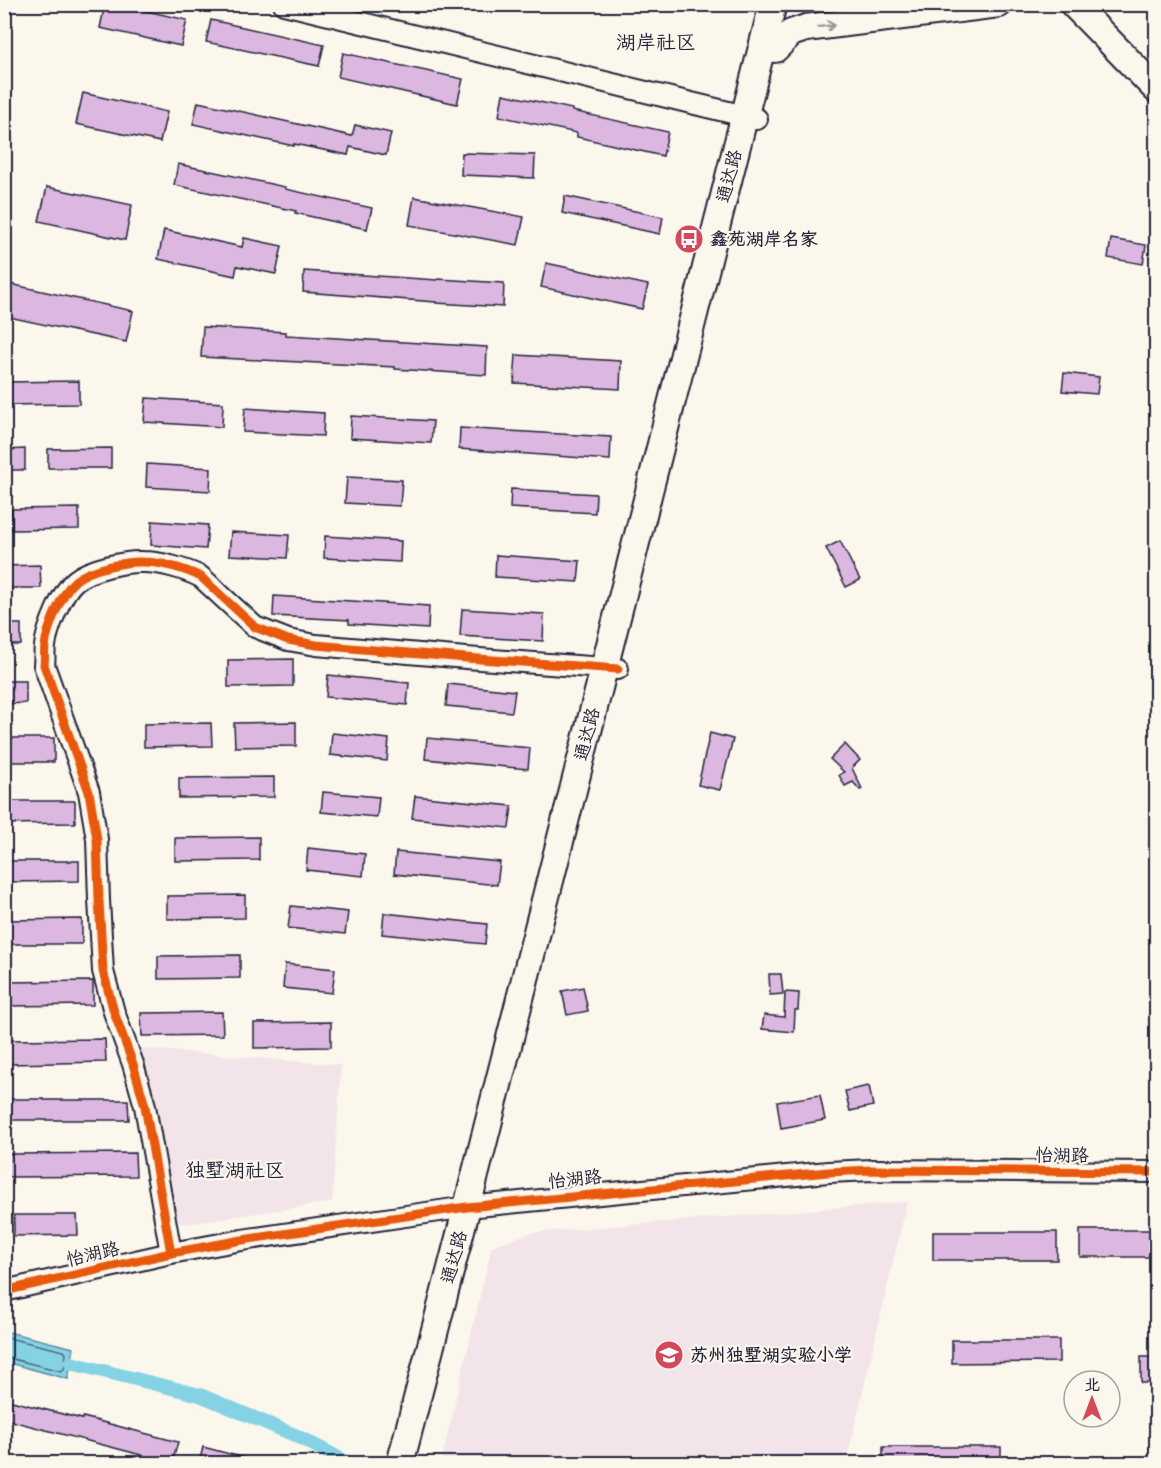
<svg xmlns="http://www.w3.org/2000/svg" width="1161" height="1468" font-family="'Architects Daughter','LXGW WenKai TC',sans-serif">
<rect width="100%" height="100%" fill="#fbf7ec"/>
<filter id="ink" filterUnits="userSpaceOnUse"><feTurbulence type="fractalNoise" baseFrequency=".0167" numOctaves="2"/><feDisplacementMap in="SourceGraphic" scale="12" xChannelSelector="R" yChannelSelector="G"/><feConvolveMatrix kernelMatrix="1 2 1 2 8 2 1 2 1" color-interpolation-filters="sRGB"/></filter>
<g filter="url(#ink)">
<!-- built -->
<g fill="#f2e4e8">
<polygon points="1148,851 1156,851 1156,1111 1149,1111"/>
<polygon points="136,1048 341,1065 332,1202 192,1223 176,1223 148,1077"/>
<polygon points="907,1202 846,1463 441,1463 492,1246 530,1233"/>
</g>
<!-- water -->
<polygon fill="#85d2e4" stroke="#5d8ca0" stroke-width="1.5" points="4,1331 74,1348 68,1379 5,1362"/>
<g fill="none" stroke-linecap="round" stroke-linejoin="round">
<!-- shore -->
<polyline stroke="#4a687f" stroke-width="1.5" points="4,1337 64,1351 66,1354 64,1369 61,1371 4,1357"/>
<!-- canal -->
<polyline stroke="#85d2e4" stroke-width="14" points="71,1363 200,1395 297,1436 350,1464"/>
</g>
<!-- building -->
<g fill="#dcb7e0" stroke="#22223b" stroke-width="1.5">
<polygon points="105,4 115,4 187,20 181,46 100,28"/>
<polygon points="211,20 324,45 319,66 206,42"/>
<polygon points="343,53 463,79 457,104 338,77"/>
<polygon points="83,93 167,112 160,142 76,124"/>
<polygon points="503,94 572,109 572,111 668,132 663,156 577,137 577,133 499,116"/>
<polygon points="198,102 352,136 355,125 391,133 386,155 350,147 348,155 294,144 294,146 193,124"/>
<polygon points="462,153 535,155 534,178 461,175"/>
<polygon points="178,164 285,187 285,189 372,208 367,229 295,213 296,211 174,185"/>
<polygon points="47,187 132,205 125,240 39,221"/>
<polygon points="565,196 663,217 660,234 562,213"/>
<polygon points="414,197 524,217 518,245 409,225"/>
<polygon points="164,230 242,247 244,238 282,246 276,274 237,266 235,276 158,259"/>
<polygon points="1111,239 1146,245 1143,264 1108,258"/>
<polygon points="546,263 648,285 642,309 541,287"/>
<polygon points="304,271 437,280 438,279 504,283 503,307 436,303 436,302 303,292"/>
<polygon points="10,284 133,311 126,342 4,316 4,309"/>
<polygon points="203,327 286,332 286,335 487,347 486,375 395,369 395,367 201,357"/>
<polygon points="516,355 621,361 620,389 514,383"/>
<polygon points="1064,373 1099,377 1097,394 1062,391"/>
<polygon points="79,381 79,404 4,405 4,382"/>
<polygon points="146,398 223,403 222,427 144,422"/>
<polygon points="245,408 324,413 323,436 243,432"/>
<polygon points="351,416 433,421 431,443 350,438"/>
<polygon points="460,428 611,437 610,460 459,449"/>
<polygon points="111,448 111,468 48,468 48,449"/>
<polygon points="25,449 25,470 4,470 4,450"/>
<polygon points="147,464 211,468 210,491 146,487"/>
<polygon points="347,477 402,480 400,506 345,503"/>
<polygon points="511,489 596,494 595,513 510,508"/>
<polygon points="79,508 79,529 12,530 12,509"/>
<polygon points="152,521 208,525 206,549 151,545"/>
<polygon points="231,532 289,535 287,558 229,555"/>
<polygon points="325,536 401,541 400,562 324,558"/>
<polygon points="840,541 860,580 846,587 826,548"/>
<polygon points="496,555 580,561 578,582 495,577"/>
<polygon points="40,565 41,588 4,588 4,566"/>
<polygon points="274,596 429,606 428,629 349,624 349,620 273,616"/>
<polygon points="462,609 544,614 543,641 460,636"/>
<rect x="4" y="624" width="17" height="21"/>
<polygon points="293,659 293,686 228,687 228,660"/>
<polygon points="328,675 409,683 407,705 326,697"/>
<polygon points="4,681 26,681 26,703 4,704"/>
<polygon points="448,684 515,691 512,712 446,706"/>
<polygon points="296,722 296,746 235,747 234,723"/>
<polygon points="211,723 212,746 144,747 144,724"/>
<polygon points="332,733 389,739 387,761 330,755"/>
<polygon points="710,733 733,739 720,790 698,785"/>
<rect x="4" y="738" width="50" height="24"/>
<polygon points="427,738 530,748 528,769 425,759"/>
<polygon points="845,744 860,760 852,768 862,789 860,790 853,782 845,786 839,775 844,772 830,759"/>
<polygon points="274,777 274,797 179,798 179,778"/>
<polygon points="323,792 379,797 377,817 321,812"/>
<polygon points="415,796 512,806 509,828 412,818"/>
<polygon points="4,801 75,801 75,823 4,824"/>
<polygon points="259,837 259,860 175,861 175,838"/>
<polygon points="308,848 365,854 363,876 306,870"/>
<polygon points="396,852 500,862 497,885 394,874"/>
<polygon points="9,861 79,861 79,881 9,882"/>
<polygon points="245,895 245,918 167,919 167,896"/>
<polygon points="291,906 348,912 345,934 288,928"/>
<polygon points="384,913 487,924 485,944 382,934"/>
<polygon points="82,919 82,944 4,944 4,920"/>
<polygon points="240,955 240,978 158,979 158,956"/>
<polygon points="285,964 335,969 332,993 283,988"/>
<polygon points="769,974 781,974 783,994 770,995"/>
<polygon points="93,981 93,1005 5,1006 5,982"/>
<polygon points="583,987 588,1011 567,1015 562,991"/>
<polygon points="785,992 799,993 798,1010 795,1010 794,1032 762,1029 764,1015 784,1017"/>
<polygon points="222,1012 223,1035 142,1036 141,1013"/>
<polygon points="331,1022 331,1047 254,1048 254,1023"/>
<polygon points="105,1039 106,1062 9,1064 9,1040"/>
<polygon points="869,1086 873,1106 850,1111 845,1091"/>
<polygon points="820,1095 825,1120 781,1128 777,1102"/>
<polygon points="4,1099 44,1099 44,1100 128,1100 129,1120 4,1120"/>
<polygon points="135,1153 136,1176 7,1177 7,1154"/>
<polygon points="14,1215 77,1215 78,1235 14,1236"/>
<rect x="1080" y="1230" width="76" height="27"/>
<rect x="933" y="1232" width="124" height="28"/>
<polygon points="952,1340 1059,1340 1059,1362 952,1363"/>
<rect x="1141" y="1357" width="15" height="26"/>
<polygon points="4,1399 82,1419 83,1417 178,1442 172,1463 4,1419"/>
<polygon points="203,1447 253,1460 253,1464 199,1464"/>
<rect x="883" y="1447" width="118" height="17"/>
</g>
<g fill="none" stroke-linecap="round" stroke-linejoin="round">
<!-- minor casing -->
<g stroke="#22223b" stroke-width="24">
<g id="minor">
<polyline points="284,4 757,119"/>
<path d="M171,1253L145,1106L133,1064L114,1012L103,971L99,900L97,839L89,792L44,665C45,659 44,652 45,646C47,629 62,591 76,580C90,569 126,561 143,562C161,562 185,569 201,577L255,627L288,640L316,645L466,658L618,669"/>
<polyline points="4,1291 171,1253 242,1240 467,1207 828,1172 872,1170 1156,1172"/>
</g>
</g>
<!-- major casing -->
<g stroke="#22223b" stroke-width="30">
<g id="major">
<polyline points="1073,4 1156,89"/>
<polyline points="775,49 791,33 806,28 999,4"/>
<polyline points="400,1464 467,1207 773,4"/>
</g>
</g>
<!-- minor -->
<use href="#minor" stroke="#fbf7ec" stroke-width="20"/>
<!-- major -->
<use href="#major" stroke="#fbf7ec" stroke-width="26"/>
<!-- cycleway casing -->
<g stroke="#fbf7ec" stroke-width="13">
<g id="cycleway">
<path d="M171,1253L145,1106L133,1064L114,1012L103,971L99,900L97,839L89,792L44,665C45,659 44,652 45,646C47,629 62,591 76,580C90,569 126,561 143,562C161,562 185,569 201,577L255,627L288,640L316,645L466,658L618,669"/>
<polyline points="4,1291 171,1253 242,1240 467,1207 828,1172 872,1170 1156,1172"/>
</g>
</g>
<!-- cycleway -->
<use href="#cycleway" stroke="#e8590c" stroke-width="9"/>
</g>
<!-- one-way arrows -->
<defs><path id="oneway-shaft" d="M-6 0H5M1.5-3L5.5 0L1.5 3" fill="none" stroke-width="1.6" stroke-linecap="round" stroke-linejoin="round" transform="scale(1.5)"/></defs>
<use stroke="#99979c" href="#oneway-shaft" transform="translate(826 26) rotate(-7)"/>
</g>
<!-- icons -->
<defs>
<g id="bus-disc" transform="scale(1.5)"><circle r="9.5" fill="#d1495b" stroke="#fbf7ec"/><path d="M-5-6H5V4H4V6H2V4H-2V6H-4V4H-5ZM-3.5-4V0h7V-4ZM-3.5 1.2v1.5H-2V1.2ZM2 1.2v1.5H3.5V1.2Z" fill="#fff"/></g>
<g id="school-disc" transform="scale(1.5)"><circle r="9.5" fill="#d1495b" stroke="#fbf7ec"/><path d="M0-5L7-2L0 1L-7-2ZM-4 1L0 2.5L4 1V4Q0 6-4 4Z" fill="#fff"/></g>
</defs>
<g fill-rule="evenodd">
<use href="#bus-disc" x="689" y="239"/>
<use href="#school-disc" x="669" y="1355"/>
</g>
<g text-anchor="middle" stroke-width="4.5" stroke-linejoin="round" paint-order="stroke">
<!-- street labels -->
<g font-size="18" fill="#22223b" stroke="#fbf7ec">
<text transform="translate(729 176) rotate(-76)" y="6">通达路</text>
<text transform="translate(587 734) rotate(-76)" y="6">通达路</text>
<text x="1062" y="1161">怡湖路</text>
<text transform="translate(575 1179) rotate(-6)" y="6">怡湖路</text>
<text transform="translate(93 1254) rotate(-13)" y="6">怡湖路</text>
<text transform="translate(454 1257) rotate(-75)" y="6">通达路</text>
</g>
<!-- poi labels -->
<g font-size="18" font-weight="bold" fill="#22223b" stroke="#fbf7ec" text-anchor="start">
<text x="710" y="245">鑫苑湖岸名家</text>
<text x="690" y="1361">苏州独墅湖实验小学</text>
</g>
<!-- neighbourhood labels -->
<g font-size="20" fill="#22223b" stroke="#fbf7ec">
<text x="656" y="49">湖岸社区</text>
<text x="235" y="1177">独墅湖社区</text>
</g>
</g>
<!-- margin -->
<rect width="1161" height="1468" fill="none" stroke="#fbf7ec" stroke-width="24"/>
<rect x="12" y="12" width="1137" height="1444" fill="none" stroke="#22223b" stroke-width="2" filter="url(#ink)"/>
<!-- north arrow -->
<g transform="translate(1092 1399)"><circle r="28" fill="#fbf7ec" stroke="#a4a2a5" stroke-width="1.5"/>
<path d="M0-4.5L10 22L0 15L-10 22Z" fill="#d1495b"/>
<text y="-9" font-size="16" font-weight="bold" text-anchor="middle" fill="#22223b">北</text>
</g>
</svg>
